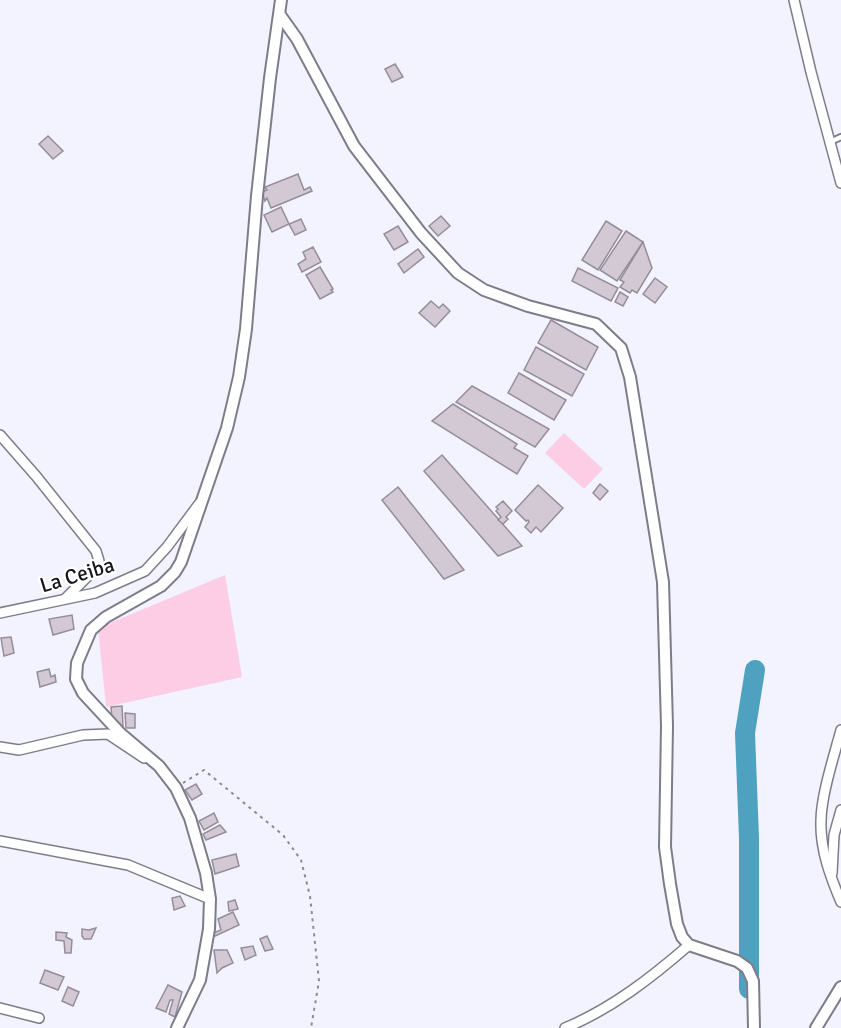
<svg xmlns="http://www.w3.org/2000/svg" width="841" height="1028" font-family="Signika,sans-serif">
<rect width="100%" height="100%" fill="#f2f3fe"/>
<!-- green -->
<g fill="#fccde5">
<polygon points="564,433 603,469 584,489 545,453"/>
<polygon points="225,575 242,677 106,707 98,628"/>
</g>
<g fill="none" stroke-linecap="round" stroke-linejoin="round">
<!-- river -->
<polyline stroke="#4fa2bf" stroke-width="20" points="749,989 749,838 745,733 755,670"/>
</g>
<!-- building -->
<g fill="#d2c9d5" stroke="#958d99" stroke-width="1.5">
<polygon points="395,64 403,77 392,82 385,69"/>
<polygon points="48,136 63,151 53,159 39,144"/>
<polygon points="298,174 304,190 310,187 312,191 271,208 267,198 265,201 262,192 267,190 265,187"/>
<polygon points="281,207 289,224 272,232 264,215"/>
<polygon points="441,216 450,226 438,236 429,226"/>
<polygon points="301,219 306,230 295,235 289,224"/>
<polygon points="606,221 622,231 598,270 582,260"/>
<polygon points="398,226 408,242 394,250 384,234"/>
<polygon points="626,231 643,242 617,281 600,270"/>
<polygon points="643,242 652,268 637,293 632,290 630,293 620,287 624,282 620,280"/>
<polygon points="313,247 321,262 302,272 298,264 306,259 303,252"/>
<polygon points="418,249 424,257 404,273 398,264"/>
<polygon points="320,267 333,289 331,290 333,292 320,299 306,275"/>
<polygon points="578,268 618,288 611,301 572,281"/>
<polygon points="655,278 667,287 655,303 643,294"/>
<polygon points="620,292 628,297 623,306 615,302"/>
<polygon points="431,301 439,308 443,304 450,311 435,327 419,313"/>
<polygon points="551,320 598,347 586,370 538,343"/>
<polygon points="536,347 584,374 572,396 524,370"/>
<polygon points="519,373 566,400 554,420 508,393"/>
<polygon points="472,386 549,429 535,447 456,402"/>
<polygon points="453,404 517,444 514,448 528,456 517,474 432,421"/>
<polygon points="442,455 522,546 498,556 424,471"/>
<polygon points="600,484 608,491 600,500 593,493"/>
<polygon points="538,485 563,508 541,532 536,527 531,533 525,527 529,522 528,520 526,521 515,510"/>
<polygon points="398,487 464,570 444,579 382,500"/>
<polygon points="503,501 512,511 506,517 508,519 503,524 498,520 501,517 496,511 498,509 496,507"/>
<polygon points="72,615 74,629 53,635 49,619"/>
<polygon points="11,637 14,653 4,656 1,638"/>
<polygon points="49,669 51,677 55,675 56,682 40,687 37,672"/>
<polygon points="122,706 123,727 112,718 111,707"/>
<polygon points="125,713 135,714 135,728 126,728"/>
<polygon points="196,784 202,794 192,800 185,790"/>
<polygon points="214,813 218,822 204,830 199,821"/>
<polygon points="220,825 226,832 206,840 203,834"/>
<polygon points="236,854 239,866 215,874 212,860"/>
<polygon points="180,896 185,906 174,910 172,898"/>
<polygon points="235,900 238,909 229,911 228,902"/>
<polygon points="233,912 239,925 213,937 213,933 221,930 218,919"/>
<polygon points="96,928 91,939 84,939 82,936 82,929 89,930"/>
<polygon points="56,932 67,933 66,937 72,940 71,953 65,953 64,941 56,940"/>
<polygon points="267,936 273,949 265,951 260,939"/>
<polygon points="253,946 256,955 245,960 241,948"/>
<polygon points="214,950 227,950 233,963 222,968 217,973"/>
<polygon points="45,970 64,977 58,990 40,983"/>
<polygon points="168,985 182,992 175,1017 169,1014 173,1000 170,1000 166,1012 156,1008"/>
<polygon points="68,987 79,992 73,1006 62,1001"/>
</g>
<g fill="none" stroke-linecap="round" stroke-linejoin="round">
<!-- service casing -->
<g stroke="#7d7d8a" stroke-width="8">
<polyline id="service" points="830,142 841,137"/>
</g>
<!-- minor casing -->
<g stroke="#7d7d8a" stroke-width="12">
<g id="minor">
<polyline points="794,0 811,72 841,183"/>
<polyline points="0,435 36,476 96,551 99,561 95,569 66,598"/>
<polyline points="0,613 95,593 145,571 167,547 199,504"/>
<path d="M841,730C834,756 821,796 821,821C820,849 830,876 841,902"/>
<polyline points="0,747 19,750 83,735 108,734 144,758"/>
<polyline points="0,841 128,865 210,899"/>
<polyline points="832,873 834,835 841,810"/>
<polyline points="0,1008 39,1018"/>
<path d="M565,1028C611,1009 651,978 689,945"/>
</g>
</g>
<!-- tertiary casing -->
<g stroke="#7d7d8a" stroke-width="14">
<g id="tertiary">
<polyline points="280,15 297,39 354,146 421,233 458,273 484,290 528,306 596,324 621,348 630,377 663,582 667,726 665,847 670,884 677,924 682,937 689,945 737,961 747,968 753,981 754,1028"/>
<polyline points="177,1028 200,980 209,929 210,899 206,873 190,818 176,788 159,766 120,733 83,693 76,679 77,663 91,630 106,617 161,586 175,572 181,562 227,428 239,377 246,329 257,196 270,78 281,0"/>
<polyline points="816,1028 841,987"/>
</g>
</g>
<!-- path -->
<polyline stroke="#898a92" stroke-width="2" stroke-dasharray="3 4.5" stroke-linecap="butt" points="183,783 204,770 283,835 301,860 310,896 319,981 311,1028"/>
<!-- service -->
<use href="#service" stroke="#fff" stroke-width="4.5"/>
<!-- minor -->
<use href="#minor" stroke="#fff" stroke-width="9"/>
<!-- tertiary -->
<use href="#tertiary" stroke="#fff" stroke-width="10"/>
</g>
<g text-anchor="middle" stroke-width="4.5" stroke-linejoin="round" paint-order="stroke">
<!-- street labels -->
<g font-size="21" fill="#141419" stroke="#fff">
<text transform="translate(77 575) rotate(-17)" y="7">La Ceiba</text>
</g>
</g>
</svg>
